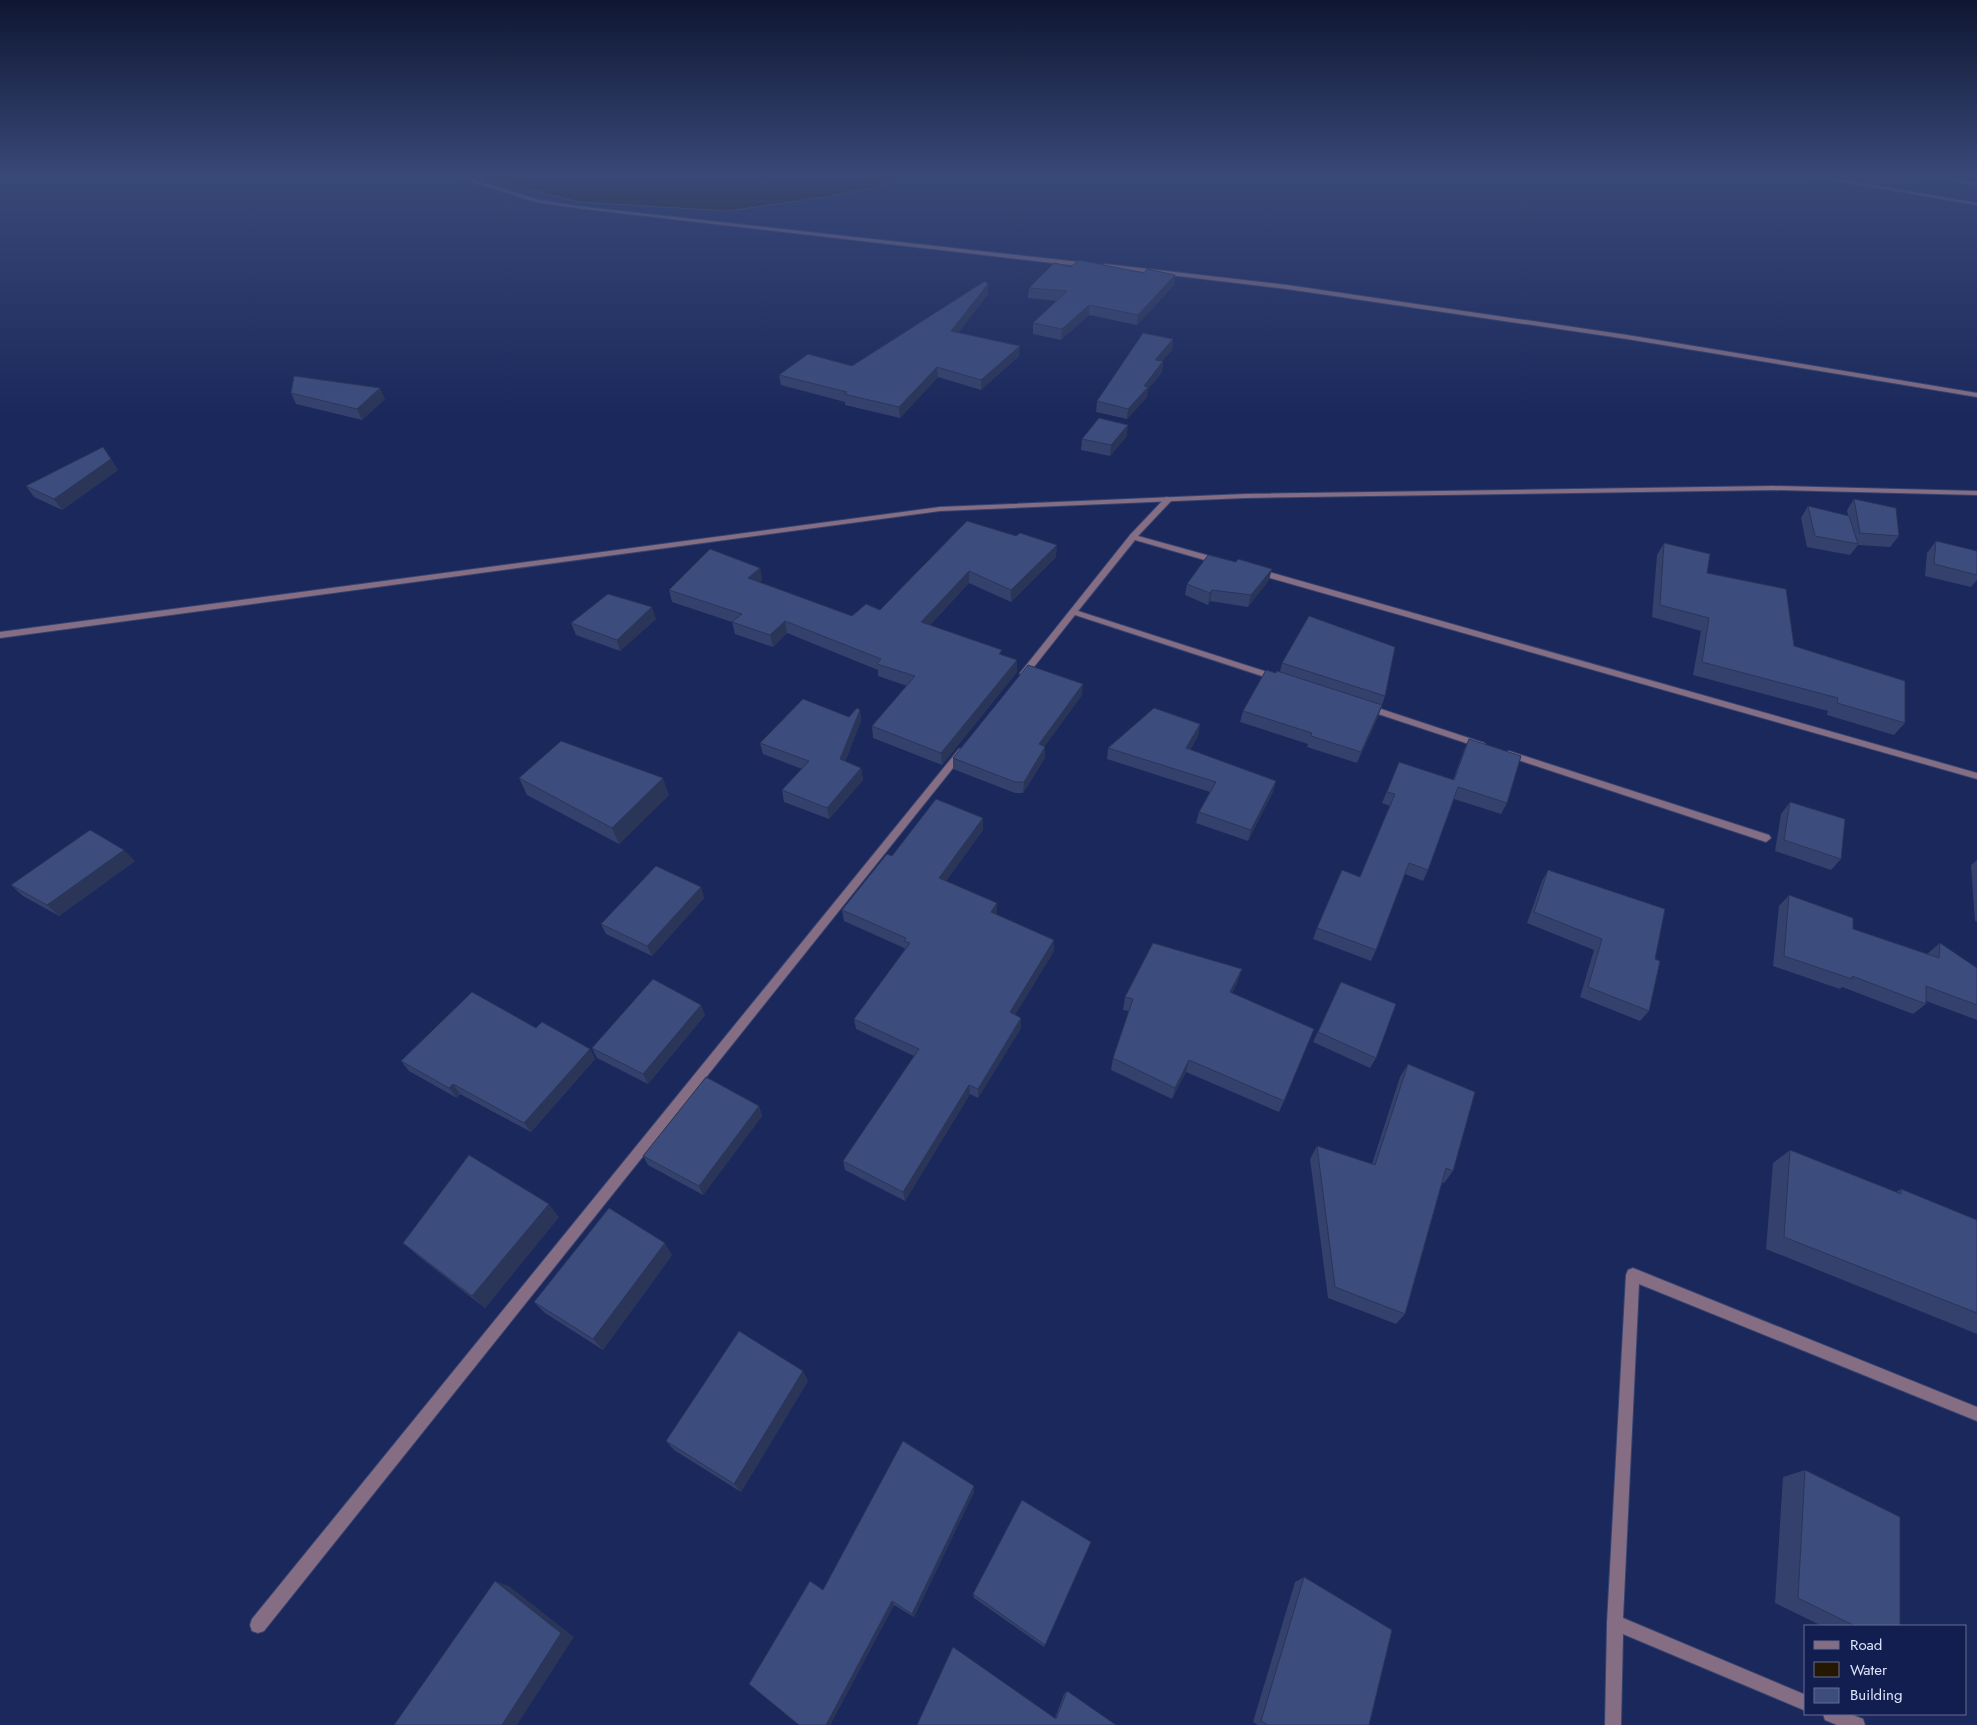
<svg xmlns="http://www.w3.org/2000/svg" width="1977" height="1725" font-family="Jost,sans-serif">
<rect width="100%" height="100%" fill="#1a285b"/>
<!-- water -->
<polygon fill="#241900" stroke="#5c564b" points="478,174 897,174 897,175 886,185 826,197 728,211 579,202 491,180"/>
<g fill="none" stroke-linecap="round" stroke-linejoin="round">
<!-- minor casing -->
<g stroke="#354371" stroke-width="2">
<g id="minor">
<polygon points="447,174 455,174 539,200 576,206 1088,263 1091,265 1088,267 576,208 536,202"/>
<polygon points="1796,174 1808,174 1977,203 1977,205"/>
<polygon points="1911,174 1923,174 1977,183 1977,185"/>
<polygon points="1105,264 1287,285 1627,335 1977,393 1977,397 1627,339 1287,289 1103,267 1103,265"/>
<polygon points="1166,497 1173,499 1138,536 1221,559 1221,563 1215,563 1135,540 1078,611 1280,676 1281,678 1280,680 1274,680 1075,615 1026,677 1020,677 1020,673 1130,535"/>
<polygon points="1256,570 1262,570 1977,773 1977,779 1256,574"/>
<polygon points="1369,705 1484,743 1486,745 1481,748 1478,747 1366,710 1365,708"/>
<polygon points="962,748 965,749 967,751 965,753 264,1631 258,1633 252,1631 250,1625 252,1619 959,749"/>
<polygon points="1509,751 1769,835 1771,838 1766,842 1506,756 1504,754 1506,752"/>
<polygon points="1633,1268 1977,1407 1977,1421 1639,1284 1623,1618 1806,1695 1806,1711 1623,1634 1621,1725 1605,1725 1607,1623 1626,1275 1628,1270"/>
<polygon points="1823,1714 1850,1714 1863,1719 1865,1725 1837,1725 1825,1720"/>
</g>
</g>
<!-- tertiary casing -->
<g stroke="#354371" stroke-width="2">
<polygon id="tertiary" points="1773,486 1977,491 1977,495 1773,490 1245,498 940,511 0,638 0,632 940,507 1245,494"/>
</g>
<!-- minor -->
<use href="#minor" fill="#856e83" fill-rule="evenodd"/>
<!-- tertiary -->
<use href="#tertiary" fill="#856e83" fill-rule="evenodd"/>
</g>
<!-- wall -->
<g fill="#34416c">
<polygon points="1174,285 1137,325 1089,315 1061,340 1033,334 1033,323 1058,301 1028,298 1029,288"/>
<polygon points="988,294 958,333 1019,356 981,390 938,377 900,418 845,405 845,402 781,385 779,375 852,366"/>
<polygon points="1173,339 1172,350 1162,361 1163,361 1162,372 1148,389 1147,397 1127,419 1096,412 1097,401"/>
<polygon points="291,393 385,399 362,420 296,404"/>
<polygon points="1127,436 1110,456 1081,450 1082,439"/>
<polygon points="103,447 118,470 62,510 34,497 26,486"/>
<polygon points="1854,499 1899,536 1890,547 1858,545 1850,555 1807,547 1801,518 1808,506 1848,516 1847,510"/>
<polygon points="967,521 1056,557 1011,602 969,583 930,625 1002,655 1017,660 1017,672 942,765 873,738 872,726 907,686 878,676 878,670 787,633 773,647 735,634 732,622 672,602 669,590 760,568 762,580 759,582 852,616 880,610"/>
<polygon points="1936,541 1977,551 1977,580 1971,587 1925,576 1927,553"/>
<polygon points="1664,543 1707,573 1794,646 1905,723 1894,735 1827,715 1828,711 1693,675 1701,631 1652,617 1657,555"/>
<polygon points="1236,562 1269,580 1248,607 1210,601 1208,605 1185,595 1187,584"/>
<polygon points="656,619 620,651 576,635 571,623"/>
<polygon points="1282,663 1385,696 1378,717 1357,763 1307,747 1308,744 1240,722 1243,711 1276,673 1280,672"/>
<polygon points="1082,695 1044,747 1045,747 1045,758 1023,793 1015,793 953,769 953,758"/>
<polygon points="860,710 861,721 845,762 861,768 863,780 829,819 784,802 782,790 802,769 763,754 760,743 849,717"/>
<polygon points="1200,724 1198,736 1190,750 1276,781 1273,792 1248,841 1196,823 1199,812 1210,792 1107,759 1108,748"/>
<polygon points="1469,739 1507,803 1501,814 1454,799 1428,870 1423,881 1405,874 1376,950 1371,961 1313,939 1317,928 1360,877 1390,806 1382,803 1399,762 1453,780 1464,750"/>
<polygon points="519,778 669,795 619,844 527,795"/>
<polygon points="1790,802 1841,859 1831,870 1775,851 1781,814"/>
<polygon points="983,830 946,881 997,903 996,915 1054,951 1015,1015 1021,1018 1021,1028 978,1098 970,1094 905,1201 845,1170 843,1161 914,1056 856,1029 854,1019 905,950 904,948 844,921 842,910 892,856"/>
<polygon points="1977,860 1977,922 1975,921 1971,865"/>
<polygon points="135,861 59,916 23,896 11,885"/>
<polygon points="1548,870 1655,959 1649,1011 1640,1021 1580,997 1594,950 1527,923 1542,881"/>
<polygon points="701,887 704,898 652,956 606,934 601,924"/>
<polygon points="1789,895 1853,929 1927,954 1940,943 1977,968 1977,1020 1926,1001 1926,1004 1913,1014 1842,987 1840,989 1773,966 1779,906"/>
<polygon points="1238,981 1232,993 1284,1101 1279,1112 1186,1072 1172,1099 1111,1070 1113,1058 1129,1011 1123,1010 1125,997"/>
<polygon points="1341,982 1376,1058 1370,1068 1313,1042"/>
<polygon points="701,1005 705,1015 648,1084 597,1058 592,1048"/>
<polygon points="536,1028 590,1049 595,1059 531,1132 460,1094 457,1098 409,1071 401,1061"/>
<polygon points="1408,1064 1453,1171 1444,1183 1442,1183 1405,1314 1396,1324 1328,1298 1310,1159 1317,1146 1372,1164 1400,1077"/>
<polygon points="759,1106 762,1116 703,1195 648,1165 643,1156"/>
<polygon points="1790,1150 1896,1192 1901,1189 1977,1220 1977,1334 1766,1249 1773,1163"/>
<polygon points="559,1217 485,1308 417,1255 403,1243"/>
<polygon points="672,1255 603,1350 545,1313 534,1302"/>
<polygon points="808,1381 741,1492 674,1450 666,1441"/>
<polygon points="1805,1470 1900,1626 1822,1626 1775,1603 1783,1477"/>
<polygon points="974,1486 974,1492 914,1617 894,1605 830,1725 799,1725 823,1590"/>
<polygon points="1091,1542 1044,1647 974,1598 973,1594"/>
<polygon points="1304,1577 1369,1725 1258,1725 1253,1722 1295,1582"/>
<polygon points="1067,1691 1116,1725 917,1725 1055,1718 1064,1694"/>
</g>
<!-- shaded-wall -->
<g fill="#2a3558">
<polygon points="1175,275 1174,285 1137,325 1138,315"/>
<polygon points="988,284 988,294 951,342 951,331"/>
<polygon points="1089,305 1089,315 1061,340 1062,329"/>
<polygon points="1173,339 1172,350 1154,370 1155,360"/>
<polygon points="1020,346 1019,356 981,390 981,380"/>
<polygon points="1163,361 1162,372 1148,389 1147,397 1127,419 1128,409 1144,386"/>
<polygon points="937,367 938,377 900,418 899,407"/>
<polygon points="380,388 385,399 362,420 357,409"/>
<polygon points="1128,425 1127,436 1110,456 1111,445"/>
<polygon points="103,447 118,470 62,510 54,499"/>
<polygon points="1057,545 1056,557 1011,602 1011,590"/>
<polygon points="760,568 762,580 750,590 748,578"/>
<polygon points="1272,569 1269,580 1248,607 1251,595"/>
<polygon points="969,571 969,583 922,634 921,622"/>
<polygon points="1212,590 1210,601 1208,605 1210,593"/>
<polygon points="652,607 656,619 620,651 617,640"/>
<polygon points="785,621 787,633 773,647 770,635"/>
<polygon points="1017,660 1017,672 942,765 941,753"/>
<polygon points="1083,684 1082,695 1038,755 1039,744"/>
<polygon points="1382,705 1378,717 1357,763 1361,752"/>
<polygon points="860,710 861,721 841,771 840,759"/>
<polygon points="1200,724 1198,736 1184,759 1186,748"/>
<polygon points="1045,747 1045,758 1023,793 1024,782"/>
<polygon points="861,768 863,780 829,819 827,808"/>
<polygon points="663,778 669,795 619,844 612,828"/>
<polygon points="1276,781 1273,792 1248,841 1251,830"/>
<polygon points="983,818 983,830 940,889 939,878"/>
<polygon points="124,850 135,861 59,916 47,905"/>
<polygon points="701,887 704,898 652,956 647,946"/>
<polygon points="997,903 997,914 991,923 991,912"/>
<polygon points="1054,940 1054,951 1010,1023 1010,1012"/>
<polygon points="1242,969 1238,981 1226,1004 1230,992"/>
<polygon points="701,1005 705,1015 648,1084 643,1074"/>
<polygon points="1021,1018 1021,1028 978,1098 978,1089"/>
<polygon points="590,1049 595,1059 531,1132 524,1123"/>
<polygon points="1189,1060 1186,1072 1172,1099 1175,1088"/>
<polygon points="453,1084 460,1094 457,1098 449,1088"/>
<polygon points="969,1085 970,1094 905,1201 903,1192"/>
<polygon points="759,1106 762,1116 703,1195 699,1186"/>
<polygon points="549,1204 559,1217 485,1308 472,1296"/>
<polygon points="665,1243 672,1255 603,1350 593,1339"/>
<polygon points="803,1371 808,1381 741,1492 734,1484"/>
<polygon points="974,1486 974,1492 914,1617 912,1614"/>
<polygon points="495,1581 509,1586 574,1637 517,1725 502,1725"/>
<polygon points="892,1601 894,1605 830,1725 826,1725"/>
</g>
<!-- building -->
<g fill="#3c4c7d" stroke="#2a3558">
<polygon points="1079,260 1144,273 1147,269 1175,275 1138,315 1089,305 1062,329 1033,323 1067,291 1029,288 1054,263 1071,267"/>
<polygon points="985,281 988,284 951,331 1020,346 981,380 937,367 899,407 844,394 847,392 779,375 808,354 852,366"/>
<polygon points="1143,333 1173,339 1155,360 1163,361 1144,386 1148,387 1128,409 1097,401"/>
<polygon points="294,376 380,388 357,409 291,393"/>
<polygon points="1099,418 1128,425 1111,445 1082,439"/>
<polygon points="103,447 111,459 54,499 26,486"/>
<polygon points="1854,499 1896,508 1899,536 1860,533"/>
<polygon points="1808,506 1849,516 1858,544 1815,536"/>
<polygon points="967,521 1016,536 1020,533 1057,545 1011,590 969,571 921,622 1002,650 999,654 1017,660 941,753 872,726 915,676 877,664 881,659 785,621 770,635 732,622 742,614 669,590 710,549 760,568 748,578 852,616 866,604 880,610"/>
<polygon points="1936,541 1977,551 1977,575 1934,564"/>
<polygon points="1664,543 1710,554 1707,573 1786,589 1794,646 1905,681 1905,723 1837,703 1838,698 1702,662 1709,618 1660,605"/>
<polygon points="1208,555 1236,562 1238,559 1272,569 1251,595 1212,590 1210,593 1187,584"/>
<polygon points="608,594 652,607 617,640 571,623"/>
<polygon points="1309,616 1395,647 1385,696 1282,663"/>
<polygon points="1028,665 1083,684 1039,744 1045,747 1024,782 1015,782 953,758"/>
<polygon points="1266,670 1276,673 1277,671 1382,705 1361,752 1311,736 1312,733 1243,711"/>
<polygon points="803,699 849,717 857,708 860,710 840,759 861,768 827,808 782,790 809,761 760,743"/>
<polygon points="1154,708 1200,724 1186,748 1276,781 1251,830 1199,812 1216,782 1108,748"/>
<polygon points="1469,739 1521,756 1507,803 1458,787 1428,870 1409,863 1376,950 1317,928 1342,870 1360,877 1395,794 1387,792 1399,762 1454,780"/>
<polygon points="561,741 663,778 612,828 519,778"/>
<polygon points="936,799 983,818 939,878 997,903 991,912 1054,940 1010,1012 1021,1018 978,1089 969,1085 903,1192 843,1161 919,1049 854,1019 910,943 904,941 906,938 842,910 887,854 892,856"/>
<polygon points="1790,802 1845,819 1841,859 1784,840"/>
<polygon points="90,830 124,850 47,905 11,885"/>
<polygon points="656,866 701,887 647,946 601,924"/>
<polygon points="1548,870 1665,909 1655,959 1660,961 1649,1011 1588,987 1602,939 1534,912"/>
<polygon points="1789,895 1853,918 1853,929 1939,958 1940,943 1977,968 1977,1005 1926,986 1926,1004 1852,976 1852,979 1784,956"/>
<polygon points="1153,943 1242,969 1230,992 1314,1029 1284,1101 1189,1060 1175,1088 1113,1058 1133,999 1125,997"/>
<polygon points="653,979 701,1005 643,1074 592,1048"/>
<polygon points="1341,982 1396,1004 1376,1058 1318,1032"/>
<polygon points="472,992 536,1028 542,1022 590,1049 524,1123 453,1084 449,1088 401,1061"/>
<polygon points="1408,1064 1475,1092 1453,1171 1446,1168 1405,1314 1335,1287 1317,1146 1375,1165"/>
<polygon points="706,1077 759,1106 699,1186 643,1156"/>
<polygon points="1790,1150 1901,1194 1901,1189 1977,1220 1977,1313 1784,1237"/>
<polygon points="469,1155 549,1204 472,1296 403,1243"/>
<polygon points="609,1208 665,1243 593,1339 534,1302"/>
<polygon points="739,1331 803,1371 734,1484 666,1441"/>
<polygon points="903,1441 974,1486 912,1614 892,1601 826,1725 799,1725 749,1684 810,1581 823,1590"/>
<polygon points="1805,1470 1900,1517 1900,1626 1855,1626 1798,1598"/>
<polygon points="1022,1500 1091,1542 1045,1645 973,1594"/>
<polygon points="1304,1577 1392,1630 1369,1725 1268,1725 1261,1721"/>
<polygon points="495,1581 561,1633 502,1725 394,1725"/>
<polygon points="953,1647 1056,1719 1067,1691 1116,1725 917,1725"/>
</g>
<!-- sky -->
<linearGradient id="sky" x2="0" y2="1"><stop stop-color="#0e1632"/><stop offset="0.42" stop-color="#384877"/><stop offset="1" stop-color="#384877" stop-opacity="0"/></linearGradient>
<rect width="1977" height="416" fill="url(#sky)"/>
<!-- legend -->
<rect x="1804" y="1625" width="162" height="90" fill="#121d50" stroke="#646d94"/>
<rect x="1814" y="1641" width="25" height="8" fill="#856e83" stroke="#646d94"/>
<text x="1850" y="1650" font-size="15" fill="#dee6f9">Road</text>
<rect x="1814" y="1662" width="25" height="15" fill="#241900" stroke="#646d94"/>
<text x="1850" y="1675" font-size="15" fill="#dee6f9">Water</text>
<rect x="1814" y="1688" width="25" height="15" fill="#3c4c7d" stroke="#646d94"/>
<text x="1850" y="1700" font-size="15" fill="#dee6f9">Building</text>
</svg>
